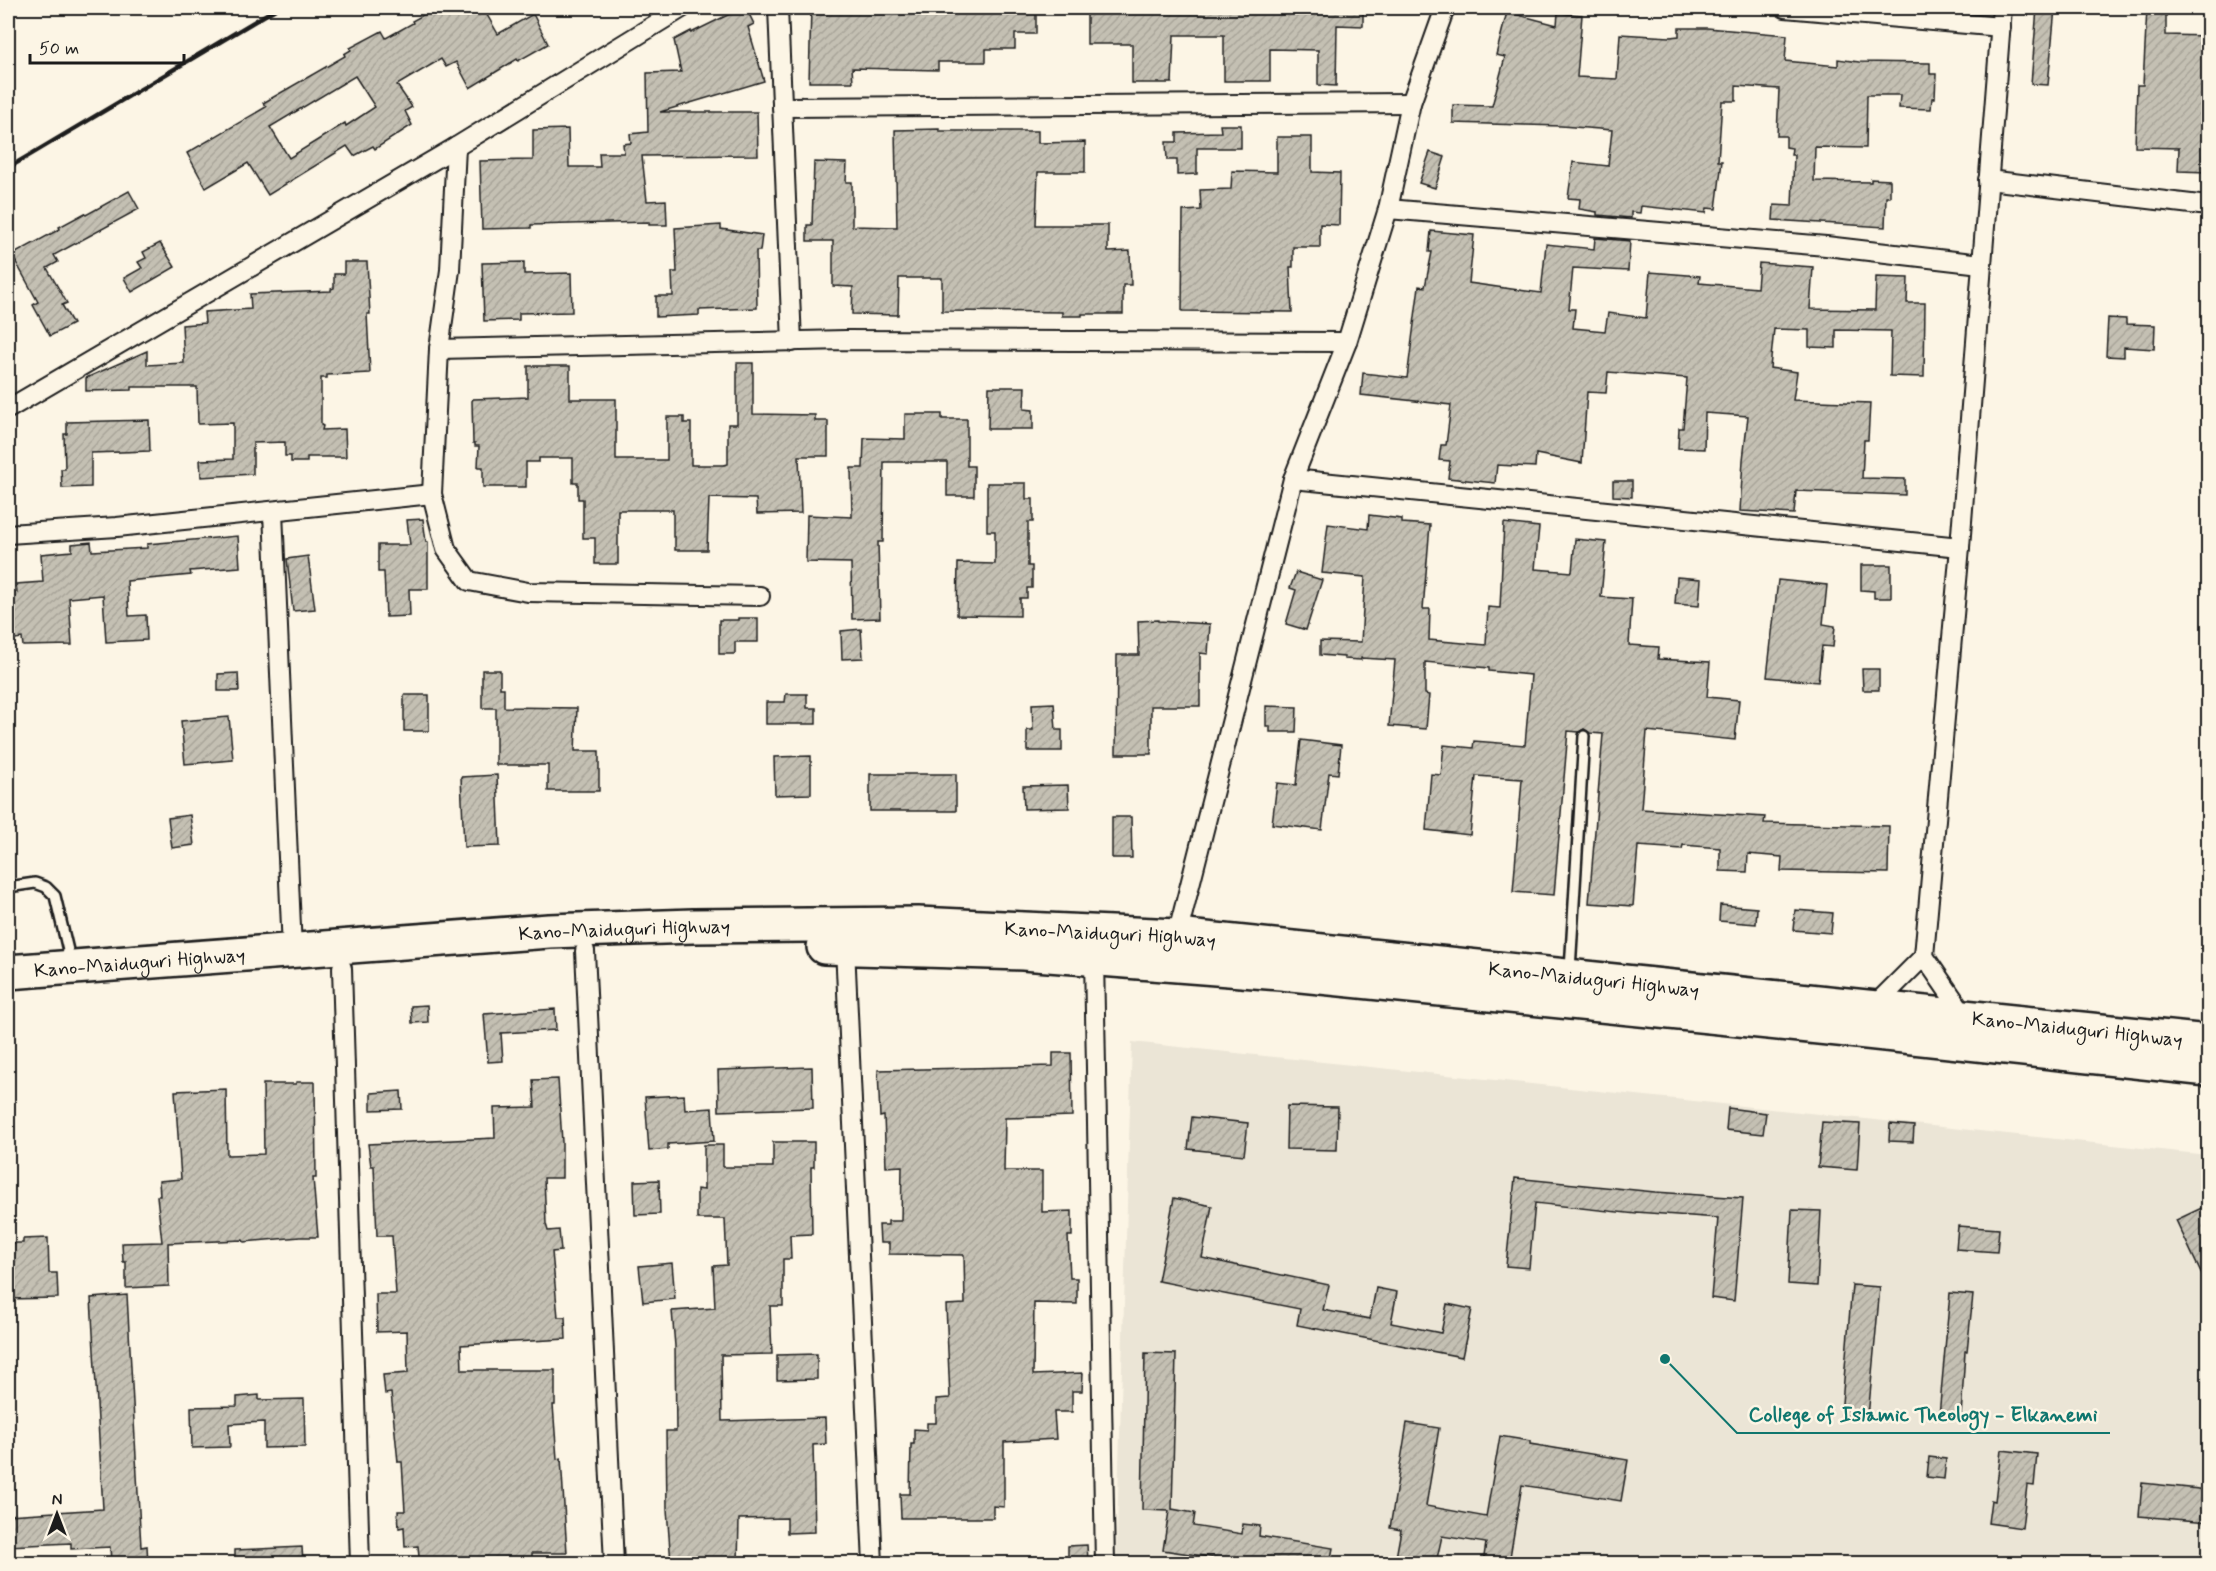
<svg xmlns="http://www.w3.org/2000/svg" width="2216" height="1571" font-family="Mynerve,sans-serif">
<defs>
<pattern id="building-hatch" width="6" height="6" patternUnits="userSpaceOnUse" patternTransform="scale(1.5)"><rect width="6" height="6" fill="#c4c0b3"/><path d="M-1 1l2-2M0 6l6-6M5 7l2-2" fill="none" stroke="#a8a499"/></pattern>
</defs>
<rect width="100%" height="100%" fill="#fcf5e5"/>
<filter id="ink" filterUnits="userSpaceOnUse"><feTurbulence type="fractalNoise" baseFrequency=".0167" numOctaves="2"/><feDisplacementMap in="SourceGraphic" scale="12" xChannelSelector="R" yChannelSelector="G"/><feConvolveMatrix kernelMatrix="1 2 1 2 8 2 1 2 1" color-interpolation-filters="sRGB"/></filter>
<g filter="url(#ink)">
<!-- built -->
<polygon fill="#ebe5d6" points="1132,1042 2208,1155 2208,1563 1116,1564"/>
<!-- building -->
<g fill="url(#building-hatch)" stroke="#1c1c1c" stroke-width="1.5" fill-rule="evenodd">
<path d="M424,8H483L498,34L533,14L548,44L518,61L517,59L470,88L456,62L446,67L441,59L397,85L412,107L405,111L412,125L375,149L373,146L354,156L347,146L268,195L248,163L206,188L187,153L266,107L263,103L345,56L344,54L351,50L350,48L382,31L386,38L413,23L412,21L427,13ZM355,76L375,107L346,126L345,123L289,158L270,127Z"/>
<polygon points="742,8 746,8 754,24 748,27 764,81 660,112 757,112 758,155 642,156 647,201 666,200 667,225 649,225 649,222 531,225 531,228 482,229 480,161 533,160 533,130 568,129 569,167 600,167 599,153 624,153 623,144 631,143 630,134 648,132 647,73 681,72 674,40 691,31 691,33"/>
<polygon points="811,8 1036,8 1036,34 1015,34 1015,49 986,49 986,62 938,62 938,70 852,68 853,82 809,82"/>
<polygon points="1087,8 1363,8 1363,26 1337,25 1336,86 1318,85 1318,50 1270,49 1270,81 1224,81 1224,35 1174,35 1172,83 1132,83 1132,44 1087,44"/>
<polygon points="2037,8 2055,8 2048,85 2031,84"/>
<polygon points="2147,8 2166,8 2166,35 2208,36 2208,172 2178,171 2179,148 2135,147 2137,85 2143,85"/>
<polygon points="1507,12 1557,25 1558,13 1582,15 1577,77 1617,79 1620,34 1670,37 1679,36 1679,28 1707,28 1787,35 1785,61 1838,66 1838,59 1859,62 1930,63 1930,74 1936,74 1935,98 1932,98 1931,109 1899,108 1900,95 1867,95 1866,148 1815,147 1814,181 1871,182 1871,179 1890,180 1890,197 1886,197 1885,227 1773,220 1774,205 1792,206 1794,155 1791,155 1792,148 1786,147 1786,136 1777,136 1779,89 1736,86 1736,101 1722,101 1718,161 1722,161 1716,209 1707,208 1706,213 1641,206 1640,213 1631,212 1631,218 1597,215 1597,212 1579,209 1580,199 1568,198 1573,162 1608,166 1612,130 1561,126 1453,123 1453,105 1492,106 1505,57 1496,55"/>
<polygon points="1220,125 1241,125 1241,148 1197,148 1197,174 1177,175 1177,160 1167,160 1166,142 1177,142 1177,133 1221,132"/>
<polygon points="939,129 939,131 1038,131 1038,143 1085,142 1085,172 1038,172 1036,225 1108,225 1108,252 1130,251 1131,285 1123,285 1123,314 1082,314 1082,316 1062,316 1062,312 942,311 942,278 899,278 898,315 852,314 853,287 833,286 833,241 807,241 807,225 812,225 814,162 847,163 846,182 852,182 852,226 897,227 895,130"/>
<polygon points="1277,137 1312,137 1312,172 1340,173 1339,225 1320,224 1320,247 1293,247 1293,267 1290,267 1292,312 1182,311 1183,211 1201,210 1200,190 1231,189 1232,171 1277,172"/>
<polygon points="1430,152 1445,157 1435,188 1419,183"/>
<polygon points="129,191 139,209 54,255 58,262 47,268 67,303 62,305 73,324 50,336 33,305 38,302 12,255 60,229 59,227 85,213 86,215"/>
<polygon points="721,225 721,229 762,235 760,251 756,251 757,308 699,310 699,315 656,317 656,296 673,296 672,272 677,272 675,228"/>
<polygon points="1431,231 1474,235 1469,283 1541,293 1546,244 1594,249 1595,238 1630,241 1628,271 1573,268 1569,309 1575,309 1573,328 1605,331 1608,313 1646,318 1650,272 1700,276 1699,283 1757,288 1759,263 1813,267 1810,309 1875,310 1876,277 1908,278 1907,303 1925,303 1924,377 1890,376 1891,331 1836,330 1836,348 1809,347 1809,330 1774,329 1770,368 1797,372 1793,400 1870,403 1868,440 1864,440 1862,478 1905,479 1905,495 1796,491 1794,514 1740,511 1743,460 1748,416 1705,413 1704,449 1678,448 1679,428 1683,428 1687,378 1608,372 1606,393 1587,392 1582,463 1536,454 1535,467 1497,465 1495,483 1448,478 1450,461 1439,460 1441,445 1446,445 1451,405 1361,395 1363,373 1407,378 1419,286 1425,287 1432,252 1429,252"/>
<polygon points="160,243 175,267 132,292 124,278 142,268 138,262 146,258 143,252"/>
<polygon points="344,262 367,262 370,314 367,314 370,373 327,375 327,378 321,378 321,425 323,426 322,430 345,429 346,457 307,457 307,462 291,462 291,456 285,456 285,442 253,443 253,474 201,477 200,460 233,459 233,423 198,424 197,387 132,387 132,390 86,391 86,378 147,351 147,365 184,363 182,325 205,323 204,312 251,309 250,294 331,291 331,289 334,288 334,274 344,274"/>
<polygon points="524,262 524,274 571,273 572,312 519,313 519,320 484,321 482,263"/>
<polygon points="2108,318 2126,319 2126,324 2155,325 2154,349 2124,347 2124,357 2106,356"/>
<polygon points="737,363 753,363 753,414 815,415 815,421 828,421 828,456 799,456 801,513 757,514 756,499 709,498 707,550 675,550 675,537 673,537 673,510 618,510 618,564 595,564 595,538 583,538 583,499 578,499 578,483 573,483 573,458 539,458 539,462 526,462 526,487 483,487 483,467 478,467 479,446 475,446 475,443 473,443 472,401 473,399 528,397 528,366 570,366 570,399 616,399 616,460 667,460 667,417 684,417 684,423 691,423 691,465 724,465 728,464 728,424 737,424"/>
<polygon points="989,387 1025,387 1024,409 1033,410 1033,429 988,429"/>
<polygon points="905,414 942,414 942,419 967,419 967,466 974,466 974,496 947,496 947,462 884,462 883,542 878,542 880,618 852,619 851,563 806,562 807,515 852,517 851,468 863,468 864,438 905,439"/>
<polygon points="149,420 150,451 91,453 91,487 62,488 61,469 65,469 64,434 67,434 67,422"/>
<polygon points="1613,481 1632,481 1632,497 1613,496"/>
<polygon points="987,483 1026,483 1026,499 1033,499 1033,522 1028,522 1028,566 1032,566 1032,588 1027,588 1027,598 1020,598 1020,616 957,615 958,563 995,564 995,531 987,531"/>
<polygon points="1369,515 1402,519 1402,523 1430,525 1423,609 1430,609 1429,640 1486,645 1488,607 1500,608 1504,523 1539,527 1535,569 1572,572 1575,539 1606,542 1601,597 1632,599 1629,645 1659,647 1658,659 1710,662 1707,697 1739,700 1735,740 1647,731 1641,809 1765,817 1764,823 1889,826 1888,873 1781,871 1782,857 1748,854 1747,872 1720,871 1720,848 1683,845 1682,849 1638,846 1633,906 1589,903 1603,734 1590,733 1584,729 1579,732 1568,731 1554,895 1513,892 1522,779 1476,776 1470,835 1426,830 1431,774 1441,775 1444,745 1473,748 1474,741 1525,745 1531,675 1489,671 1489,668 1425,662 1425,694 1429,695 1426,729 1389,726 1395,660 1361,658 1361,660 1344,659 1344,657 1320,655 1320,641 1361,642 1365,577 1322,573 1328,524 1368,529"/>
<polygon points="423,519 426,542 428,542 428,589 409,589 410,616 386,617 384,572 378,572 378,545 410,545 407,520"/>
<polygon points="238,536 240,567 190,571 191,575 127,581 129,616 146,615 147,640 106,642 103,595 69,598 72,645 23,646 22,638 8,640 8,593 17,592 16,584 43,582 41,554 72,551 72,544 91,542 92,551 147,548 147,544"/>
<polygon points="308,556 315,609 293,611 287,559"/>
<polygon points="1861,565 1891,565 1891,598 1874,598 1874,591 1861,590"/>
<polygon points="1296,572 1322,580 1306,630 1286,624 1296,590 1290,588"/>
<polygon points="1677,577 1701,579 1699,606 1675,604"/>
<polygon points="1778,580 1827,585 1823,624 1835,626 1833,647 1822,646 1818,682 1767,677"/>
<polygon points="738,618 758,618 758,642 735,642 735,654 719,654 719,620 738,620"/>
<polygon points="1158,620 1158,621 1210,624 1208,654 1200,653 1200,706 1151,706 1151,754 1116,754 1117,655 1139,655 1138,621"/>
<polygon points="861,629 863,658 842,659 841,631"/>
<polygon points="1862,669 1879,669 1879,690 1863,690"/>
<polygon points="482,670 500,670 500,688 504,688 504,707 577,708 575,751 599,751 599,791 548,791 548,765 496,765 496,708 482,708"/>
<polygon points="238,673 239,691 218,691 218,674"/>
<polygon points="786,694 807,694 807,708 816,708 816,724 766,724 766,702 785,702"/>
<rect x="404" y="695" width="25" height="36"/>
<polygon points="1054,703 1056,730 1062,730 1062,751 1027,751 1027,730 1033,730 1032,704"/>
<polygon points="1266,706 1297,707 1296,732 1270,732 1270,726 1266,726"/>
<polygon points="229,717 233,760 185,764 181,721"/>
<polygon points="1301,740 1341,745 1338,774 1329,773 1322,830 1272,824 1277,783 1296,785"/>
<polygon points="811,756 811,794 775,795 774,757"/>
<rect x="870" y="774" width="86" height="37"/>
<polygon points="497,775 500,846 464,847 461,777"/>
<polygon points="1068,785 1069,808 1024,809 1023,786"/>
<polygon points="190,815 194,845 172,848 168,818"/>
<polygon points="1112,817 1131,817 1132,858 1112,858"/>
<polygon points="1720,905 1757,908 1756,924 1719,921"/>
<polygon points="1795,910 1833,913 1831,933 1793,930"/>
<polygon points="427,1005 428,1022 412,1023 411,1006"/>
<polygon points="555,1009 556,1030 501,1033 503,1061 488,1062 484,1014"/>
<polygon points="1053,1053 1071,1053 1072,1116 1005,1118 1004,1171 1042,1171 1042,1212 1072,1211 1072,1236 1068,1236 1070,1278 1077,1278 1077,1304 1034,1303 1033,1375 1083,1373 1082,1391 1072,1391 1072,1412 1054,1412 1056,1439 1004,1442 1004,1507 993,1506 993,1518 901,1518 900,1494 910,1494 911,1444 914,1444 914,1429 927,1430 927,1423 936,1423 936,1399 950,1398 946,1305 965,1304 964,1255 889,1254 889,1243 880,1243 879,1225 888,1225 888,1221 901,1221 902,1166 886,1167 884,1116 880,1117 878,1070 1053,1066"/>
<polygon points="812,1067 813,1108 719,1111 718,1070"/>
<polygon points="558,1079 562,1142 562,1178 544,1178 546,1224 548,1231 559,1230 561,1251 552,1252 558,1317 565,1317 566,1339 461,1345 462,1370 555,1370 555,1405 553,1405 557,1459 561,1458 567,1553 532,1553 532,1563 423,1563 423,1557 419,1557 418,1546 405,1547 404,1527 399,1528 398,1511 405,1511 402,1462 398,1462 391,1393 385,1394 383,1375 408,1373 407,1331 377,1332 376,1294 396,1294 392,1236 377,1236 374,1166 371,1166 368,1144 495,1138 494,1108 535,1107 533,1080"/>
<polygon points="296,1082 315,1082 316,1178 313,1178 318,1237 300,1237 244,1242 243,1240 168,1243 169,1286 126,1288 126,1262 123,1262 122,1243 162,1242 157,1196 160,1196 159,1181 181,1179 175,1091 226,1089 227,1155 264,1154 263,1084 296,1084"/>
<polygon points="401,1091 402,1109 371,1110 371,1093"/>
<polygon points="684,1095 685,1110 712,1108 714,1141 668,1144 668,1149 649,1151 645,1097"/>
<polygon points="1287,1106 1338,1107 1337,1150 1286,1149"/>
<polygon points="1728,1108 1766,1113 1763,1134 1726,1130"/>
<polygon points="1192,1117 1248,1123 1244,1155 1188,1149"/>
<polygon points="1822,1122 1860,1124 1857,1170 1818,1167"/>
<polygon points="1890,1124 1914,1126 1913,1142 1889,1141"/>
<polygon points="773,1142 814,1142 814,1167 811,1167 812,1234 790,1235 791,1259 783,1259 783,1306 770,1306 772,1354 721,1355 722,1421 825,1418 826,1444 813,1445 815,1532 787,1533 787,1518 739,1519 738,1563 671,1563 667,1509 666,1431 676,1431 675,1346 672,1311 715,1308 713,1266 727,1265 725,1219 697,1219 697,1189 704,1190 704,1145 723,1145 723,1167 773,1167"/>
<polygon points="1515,1178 1655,1192 1743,1198 1734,1301 1711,1298 1718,1218 1636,1212 1636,1214 1535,1203 1529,1268 1506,1266"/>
<polygon points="659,1180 660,1214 635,1215 634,1181"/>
<polygon points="1174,1198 1212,1206 1202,1258 1329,1285 1323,1310 1370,1319 1376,1288 1397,1292 1391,1323 1441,1333 1447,1304 1472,1309 1462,1357 1297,1325 1300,1309 1158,1281"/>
<polygon points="2208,1205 2208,1288 2176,1220"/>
<polygon points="1792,1210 1821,1211 1817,1286 1788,1284"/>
<polygon points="1958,1226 1999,1229 1997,1252 1956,1249"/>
<polygon points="48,1238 49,1273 57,1273 58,1298 8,1299 8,1243 23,1243 23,1239"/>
<polygon points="672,1263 675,1299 643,1302 639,1266"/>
<polygon points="1852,1285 1880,1287 1868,1417 1841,1415"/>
<polygon points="1950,1293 1973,1295 1967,1351 1965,1351 1961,1417 1939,1416"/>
<polygon points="127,1295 141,1547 147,1546 148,1563 111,1563 110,1547 71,1549 71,1543 8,1546 8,1515 103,1509 91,1298"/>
<polygon points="1145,1353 1176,1354 1172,1509 1195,1513 1193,1526 1242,1534 1243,1524 1260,1526 1259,1536 1333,1548 1330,1563 1250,1563 1163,1550 1169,1511 1142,1510"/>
<polygon points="817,1354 817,1379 777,1380 777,1355"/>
<polygon points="259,1395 259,1400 304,1399 305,1447 264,1448 264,1422 229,1424 230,1447 192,1448 191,1407 237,1406 237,1397"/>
<polygon points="1407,1423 1439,1428 1426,1506 1486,1517 1500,1436 1530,1441 1530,1444 1628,1460 1621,1501 1522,1485 1509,1563 1483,1563 1486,1543 1442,1536 1436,1563 1395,1563 1401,1530 1390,1528"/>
<polygon points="2001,1450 2037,1454 2034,1486 2027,1485 2022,1528 1988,1523 1991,1500 1995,1501"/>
<polygon points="1929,1457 1946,1459 1944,1479 1927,1477"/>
<polygon points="2142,1483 2208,1490 2208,1522 2139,1516"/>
<polygon points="1087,1545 1088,1561 1068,1562 1068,1546"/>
<polygon points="302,1547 303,1563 235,1563 235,1550"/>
</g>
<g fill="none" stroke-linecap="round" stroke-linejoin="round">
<!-- lane casing -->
<g stroke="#1c1c1c" stroke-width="14">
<g id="lane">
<polyline points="8,887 35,883 46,887 55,896 71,963"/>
<polyline points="1570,970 1584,736"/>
</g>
</g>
<!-- street casing -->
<g stroke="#1c1c1c" stroke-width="22">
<g id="street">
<polyline points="778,8 792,342"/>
<polyline points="1785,8 2001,27"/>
<polyline points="782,107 1411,103"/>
<polyline points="456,147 450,270 439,349 432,494 446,549 469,581 528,592 760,596"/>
<polyline points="1988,180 2208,206"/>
<polyline points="1388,209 1826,246 1981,264"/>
<polyline points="439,349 846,340 1347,342"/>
<polyline points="8,409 456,147 682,8"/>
<polyline points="1293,479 1960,547"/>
<polyline points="273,512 292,950"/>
<polyline points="8,534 117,527 432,494"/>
<polyline points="1177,936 1293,479 1347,342 1388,209 1411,103 1445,8"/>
<polyline points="845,947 873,1564"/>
<polyline points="585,951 614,1564"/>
<polyline points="1094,958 1105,1564"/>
<polyline points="342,968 360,1564"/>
<polyline points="1872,1008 1924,956"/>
<polyline points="1965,1016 1924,956 1960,547 2002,8"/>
</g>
</g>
<!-- highway casing -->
<g stroke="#1c1c1c" stroke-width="38">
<g id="highway">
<polyline points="824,947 1023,953 1281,973 1848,1030 2208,1069"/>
<path id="s1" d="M8,972L549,931L693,926L918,924L1177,936L2208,1042"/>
</g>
</g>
<!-- lane -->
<use href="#lane" stroke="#fcf5e5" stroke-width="9"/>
<!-- street -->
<use href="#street" stroke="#fcf5e5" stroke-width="18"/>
<!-- highway -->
<use href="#highway" stroke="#fcf5e5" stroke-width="33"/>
<!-- rail -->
<polyline stroke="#1c1c1c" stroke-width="4.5" points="8,168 277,8"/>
</g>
</g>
<g text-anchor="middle" stroke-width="5" stroke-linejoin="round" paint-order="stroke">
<!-- street labels -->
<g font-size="20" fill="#1c1c1c" stroke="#fcf5e5">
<text dy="7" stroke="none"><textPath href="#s1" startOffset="618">Kano-Maiduguri Highway</textPath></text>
<text dy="7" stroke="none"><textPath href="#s1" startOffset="1104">Kano-Maiduguri Highway</textPath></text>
<text dy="7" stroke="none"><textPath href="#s1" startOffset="132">Kano-Maiduguri Highway</textPath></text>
<text dy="7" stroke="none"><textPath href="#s1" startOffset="1590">Kano-Maiduguri Highway</textPath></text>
<text dy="7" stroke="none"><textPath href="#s1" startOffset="2076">Kano-Maiduguri Highway</textPath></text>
</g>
</g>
<!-- callouts -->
<path fill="none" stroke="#0f766e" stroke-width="2" d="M1665 1359L1737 1433H2110"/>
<circle fill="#0f766e" stroke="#fcf5e5" stroke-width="2" cx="1665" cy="1359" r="6"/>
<g font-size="21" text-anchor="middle" font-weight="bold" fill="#0f766e" stroke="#fcf5e5" stroke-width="5" stroke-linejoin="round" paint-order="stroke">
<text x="1923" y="1421">College of Islamic Theology - Elkanemi</text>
</g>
<!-- margin -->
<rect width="2216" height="1571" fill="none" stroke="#fcf5e5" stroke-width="30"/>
<rect x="15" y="15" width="2186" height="1541" fill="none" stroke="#1c1c1c" stroke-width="2" filter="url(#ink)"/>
<!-- north arrow -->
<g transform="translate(57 1514)" stroke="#fcf5e5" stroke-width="4.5" paint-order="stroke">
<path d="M0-4.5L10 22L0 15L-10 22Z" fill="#1c1c1c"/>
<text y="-9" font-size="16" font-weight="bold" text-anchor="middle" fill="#1c1c1c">N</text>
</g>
<!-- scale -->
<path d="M30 54v9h154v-9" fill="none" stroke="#1c1c1c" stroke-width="3"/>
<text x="39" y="54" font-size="18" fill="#1c1c1c" stroke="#fcf5e5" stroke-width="4.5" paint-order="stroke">50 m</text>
</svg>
